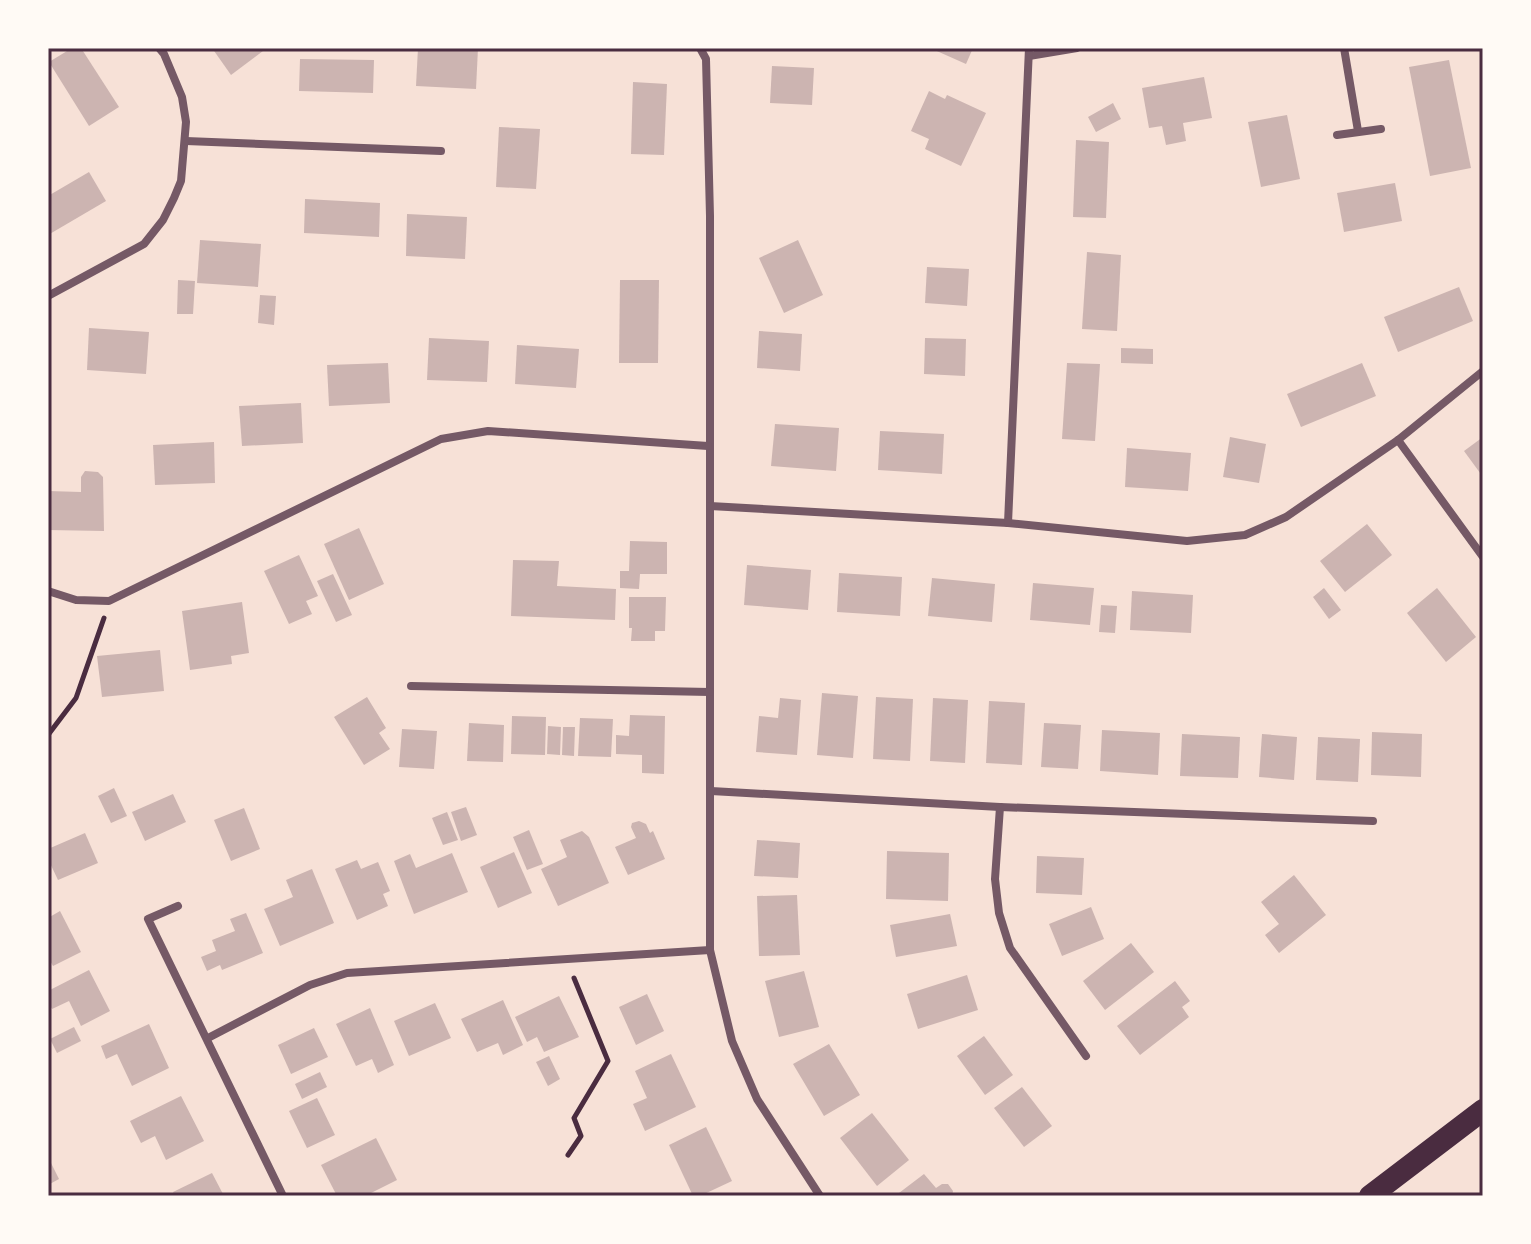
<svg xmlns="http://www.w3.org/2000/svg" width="1531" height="1244" font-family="'Sofia Sans Condensed',sans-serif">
<rect width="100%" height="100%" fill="#f7e1d7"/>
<!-- building -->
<g fill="#ccb4b1">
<polygon points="72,48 81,48 119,107 89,126 49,62"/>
<polygon points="212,48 261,48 263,51 231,75"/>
<polygon points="418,48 478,48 476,89 416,86"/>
<polygon points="930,48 973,48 966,64"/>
<polygon points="300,59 374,60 373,93 299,91"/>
<polygon points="1449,60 1471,168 1430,176 1409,67"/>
<polygon points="772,66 814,68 812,105 770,103"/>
<polygon points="1204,77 1212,118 1183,123 1186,141 1166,145 1162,126 1149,128 1142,88"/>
<polygon points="633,82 667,84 664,155 631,154"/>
<polygon points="929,91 945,99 947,95 986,113 961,166 925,149 929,139 911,131"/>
<polygon points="1113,103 1121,119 1096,132 1088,117"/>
<polygon points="1287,115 1300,179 1261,187 1248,122"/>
<polygon points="499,127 540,129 536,189 496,187"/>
<polygon points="1076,140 1109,142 1106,218 1073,217"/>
<polygon points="89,172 106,201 48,235 48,196"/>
<polygon points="1395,183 1402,221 1344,232 1337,193"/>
<polygon points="305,199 380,203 379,237 304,233"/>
<polygon points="407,214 467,217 465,259 406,256"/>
<polygon points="200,240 261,244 258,287 197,283"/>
<polygon points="798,240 823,295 784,313 759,258"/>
<polygon points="1087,252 1121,255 1117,331 1082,329"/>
<polygon points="927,267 969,269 967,306 925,303"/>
<polygon points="178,280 195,281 193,314 177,314"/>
<polygon points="620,280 659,280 658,363 619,363"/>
<polygon points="1459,287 1473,321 1398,352 1384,317"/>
<polygon points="260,295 276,296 274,325 258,323"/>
<polygon points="89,328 149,332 146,374 87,370"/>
<polygon points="759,331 802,334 800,371 757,368"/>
<polygon points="429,338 489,341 487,382 427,380"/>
<polygon points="925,338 966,339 965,376 924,374"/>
<polygon points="517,345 579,349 576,388 515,384"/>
<polygon points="1121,348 1153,349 1153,364 1121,363"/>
<polygon points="388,363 390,403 329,406 327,365"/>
<polygon points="1067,363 1100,364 1095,441 1062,439"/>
<polygon points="1362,363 1376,396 1301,427 1287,394"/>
<polygon points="301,403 303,443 242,446 239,406"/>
<polygon points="775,424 839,428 836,471 771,466"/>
<polygon points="880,431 944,434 942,474 878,470"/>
<polygon points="1230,437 1266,444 1259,483 1223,477"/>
<polygon points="1483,437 1483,477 1464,451"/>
<polygon points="214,442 215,483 155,485 153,445"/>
<polygon points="1127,448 1191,453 1188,491 1125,487"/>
<polygon points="85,471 98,472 103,477 104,531 48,530 48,491 81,492 81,477"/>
<polygon points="1367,524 1392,555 1345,592 1320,561"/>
<polygon points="359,528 384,584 349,600 324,544"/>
<polygon points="630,541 667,542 667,574 640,574 639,589 620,588 620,571 629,571"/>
<polygon points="299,555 318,596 306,601 312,614 289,624 264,571"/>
<polygon points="513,560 559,561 557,586 616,589 615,620 511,616"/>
<polygon points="747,565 811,570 808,610 744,605"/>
<polygon points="839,573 902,577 900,616 837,612"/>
<polygon points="333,574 352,615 336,622 317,581"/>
<polygon points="932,578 995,584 992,622 928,616"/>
<polygon points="1033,583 1094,588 1090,625 1030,620"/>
<polygon points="1324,588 1341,610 1329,619 1313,597"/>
<polygon points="1437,588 1476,637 1446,662 1407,613"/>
<polygon points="1132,591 1193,595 1191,633 1130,630"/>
<polygon points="629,597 666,597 665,631 655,631 655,641 631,641 632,628 629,628"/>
<polygon points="242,602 249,653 231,656 232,664 190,670 182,611"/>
<polygon points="1101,605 1117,606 1115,633 1099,632"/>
<polygon points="160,650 164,691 102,697 97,656"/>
<polygon points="822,693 858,696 853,758 817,755"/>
<polygon points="367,697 386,728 379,733 390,749 364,765 334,717"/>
<polygon points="876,697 913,699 910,761 873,759"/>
<polygon points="780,698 801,700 797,755 756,752 759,716 778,718"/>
<polygon points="933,698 968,700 965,763 930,761"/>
<polygon points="989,701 1025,703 1022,765 986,763"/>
<polygon points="630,715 665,716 664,774 642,773 642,755 616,754 616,735 629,736"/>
<polygon points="512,716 546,717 545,755 511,754"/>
<polygon points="580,718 613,719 611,757 578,756"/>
<polygon points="469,723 504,725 503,762 467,761"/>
<polygon points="1044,723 1081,725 1078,769 1041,767"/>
<polygon points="548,726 561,727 560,755 547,754"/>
<polygon points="563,727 575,727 574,756 562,755"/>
<polygon points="402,729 437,731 434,769 399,767"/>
<polygon points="1102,730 1160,733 1158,775 1100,771"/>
<polygon points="1372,732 1422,734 1421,777 1371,775"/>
<polygon points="1182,734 1240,737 1238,778 1180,776"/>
<polygon points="1262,734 1297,737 1294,780 1259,777"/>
<polygon points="1318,737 1360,739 1358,782 1316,780"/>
<polygon points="114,788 127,816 111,823 98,796"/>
<polygon points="173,794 186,822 145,841 132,812"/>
<polygon points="466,807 477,835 461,841 451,812"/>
<polygon points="244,808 260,849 231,861 214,820"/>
<polygon points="447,812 458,840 443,845 432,818"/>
<polygon points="639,821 646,824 650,833 653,831 665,859 628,875 615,847 636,838 631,827 632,823"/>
<polygon points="529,830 543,864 527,870 513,837"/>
<polygon points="582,831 589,837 609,883 558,906 541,869 567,857 560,840"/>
<polygon points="85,833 98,863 58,880 48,859 48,849"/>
<polygon points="757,840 800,843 798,878 754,876"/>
<polygon points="887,851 949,853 948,901 886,899"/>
<polygon points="514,852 532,893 498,908 480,867"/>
<polygon points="452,853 468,892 414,914 394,861 410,854 416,868"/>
<polygon points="1037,856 1084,858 1082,895 1036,893"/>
<polygon points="357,860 361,869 378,862 390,891 383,894 388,906 357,920 335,869"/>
<polygon points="312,869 334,923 280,946 264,909 293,897 286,880"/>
<polygon points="1294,875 1326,915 1279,953 1265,935 1279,924 1261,902"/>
<polygon points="797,895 800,955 759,956 757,896"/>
<polygon points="1091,907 1104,939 1062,956 1049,924"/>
<polygon points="60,911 81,952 53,966 48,957 48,918"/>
<polygon points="246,913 263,953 222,970 220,965 207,971 201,957 216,951 212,940 235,931 230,919"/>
<polygon points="950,914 957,946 896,957 890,925"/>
<polygon points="1131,943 1154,972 1105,1010 1083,981"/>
<polygon points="89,970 110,1011 81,1026 69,1001 52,1009 48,1002 48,991"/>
<polygon points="804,971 819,1027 779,1037 765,981"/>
<polygon points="967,975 978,1010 918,1029 907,994"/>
<polygon points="1175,981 1190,1001 1182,1007 1189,1017 1140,1055 1117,1026"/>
<polygon points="647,994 664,1031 636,1045 619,1007"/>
<polygon points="559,996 579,1037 544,1052 537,1037 527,1042 515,1017"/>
<polygon points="503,1000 523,1045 503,1055 498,1043 477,1052 461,1019"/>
<polygon points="435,1003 451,1038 409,1056 394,1021"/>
<polygon points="370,1008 394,1065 378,1073 372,1059 356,1066 336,1024"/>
<polygon points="149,1024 169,1068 132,1086 117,1054 106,1059 101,1046"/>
<polygon points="74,1027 81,1041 57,1053 50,1039"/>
<polygon points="314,1028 328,1057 291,1074 278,1045"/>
<polygon points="984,1036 1013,1075 985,1095 957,1056"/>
<polygon points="829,1044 860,1095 824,1116 793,1064"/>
<polygon points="671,1054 696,1107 645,1131 633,1104 647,1098 635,1071"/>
<polygon points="549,1056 560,1079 548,1086 536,1062"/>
<polygon points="320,1072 327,1087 302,1099 295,1084"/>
<polygon points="1022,1087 1052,1126 1024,1147 994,1108"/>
<polygon points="181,1096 204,1141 166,1160 155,1136 141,1143 130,1121"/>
<polygon points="317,1098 335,1135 307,1148 289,1111"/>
<polygon points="872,1113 909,1160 877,1186 840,1138"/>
<polygon points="706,1127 732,1181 700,1196 693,1196 669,1145"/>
<polygon points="376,1138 397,1180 365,1196 337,1196 321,1165"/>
<polygon points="48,1157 59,1179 48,1185"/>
<polygon points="212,1173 224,1196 175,1196 173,1192"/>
<polygon points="924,1174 936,1188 942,1184 948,1184 953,1191 952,1196 895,1196"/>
</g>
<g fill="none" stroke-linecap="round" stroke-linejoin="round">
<!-- path -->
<g stroke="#4a2c40" stroke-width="5">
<polyline points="48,735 76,698 104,618"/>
<polyline points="568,1155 581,1136 574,1118 608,1061 574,978"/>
</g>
<!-- minor -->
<g stroke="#755966" stroke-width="8">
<polyline points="700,48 706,59 710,216 710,950 732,1041 757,1099 820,1196"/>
<polyline points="1344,48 1358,131"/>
<polyline points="1029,56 1077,48"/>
<polyline points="1337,135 1381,129"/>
<polyline points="186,141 441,151"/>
<polyline points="48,296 144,244 163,220 174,198 181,181 186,122 182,97 164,54 159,48"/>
<polyline points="1398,440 1483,557"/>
<polyline points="710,506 1008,523 1187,541 1245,535 1286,517 1398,440 1483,371"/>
<polyline points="1008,523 1029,48"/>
<polyline points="48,591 76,600 109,601 441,439 488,431 708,446"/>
<polyline points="411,686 710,692"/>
<polyline points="711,791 1000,807 1373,821"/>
<polyline points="1000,807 995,879 999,913 1010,948 1086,1056"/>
<polyline points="178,906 148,919 283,1196"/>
<polyline points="208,1038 310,985 347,973 710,950"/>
</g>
<!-- trunk -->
<polyline stroke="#4a2c40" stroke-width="22" points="1370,1196 1483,1110"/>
</g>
<!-- border -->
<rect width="1531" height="1244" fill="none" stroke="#fffaf5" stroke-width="100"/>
<rect x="50" y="50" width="1431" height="1144" fill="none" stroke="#4a2c40" stroke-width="3"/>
</svg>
